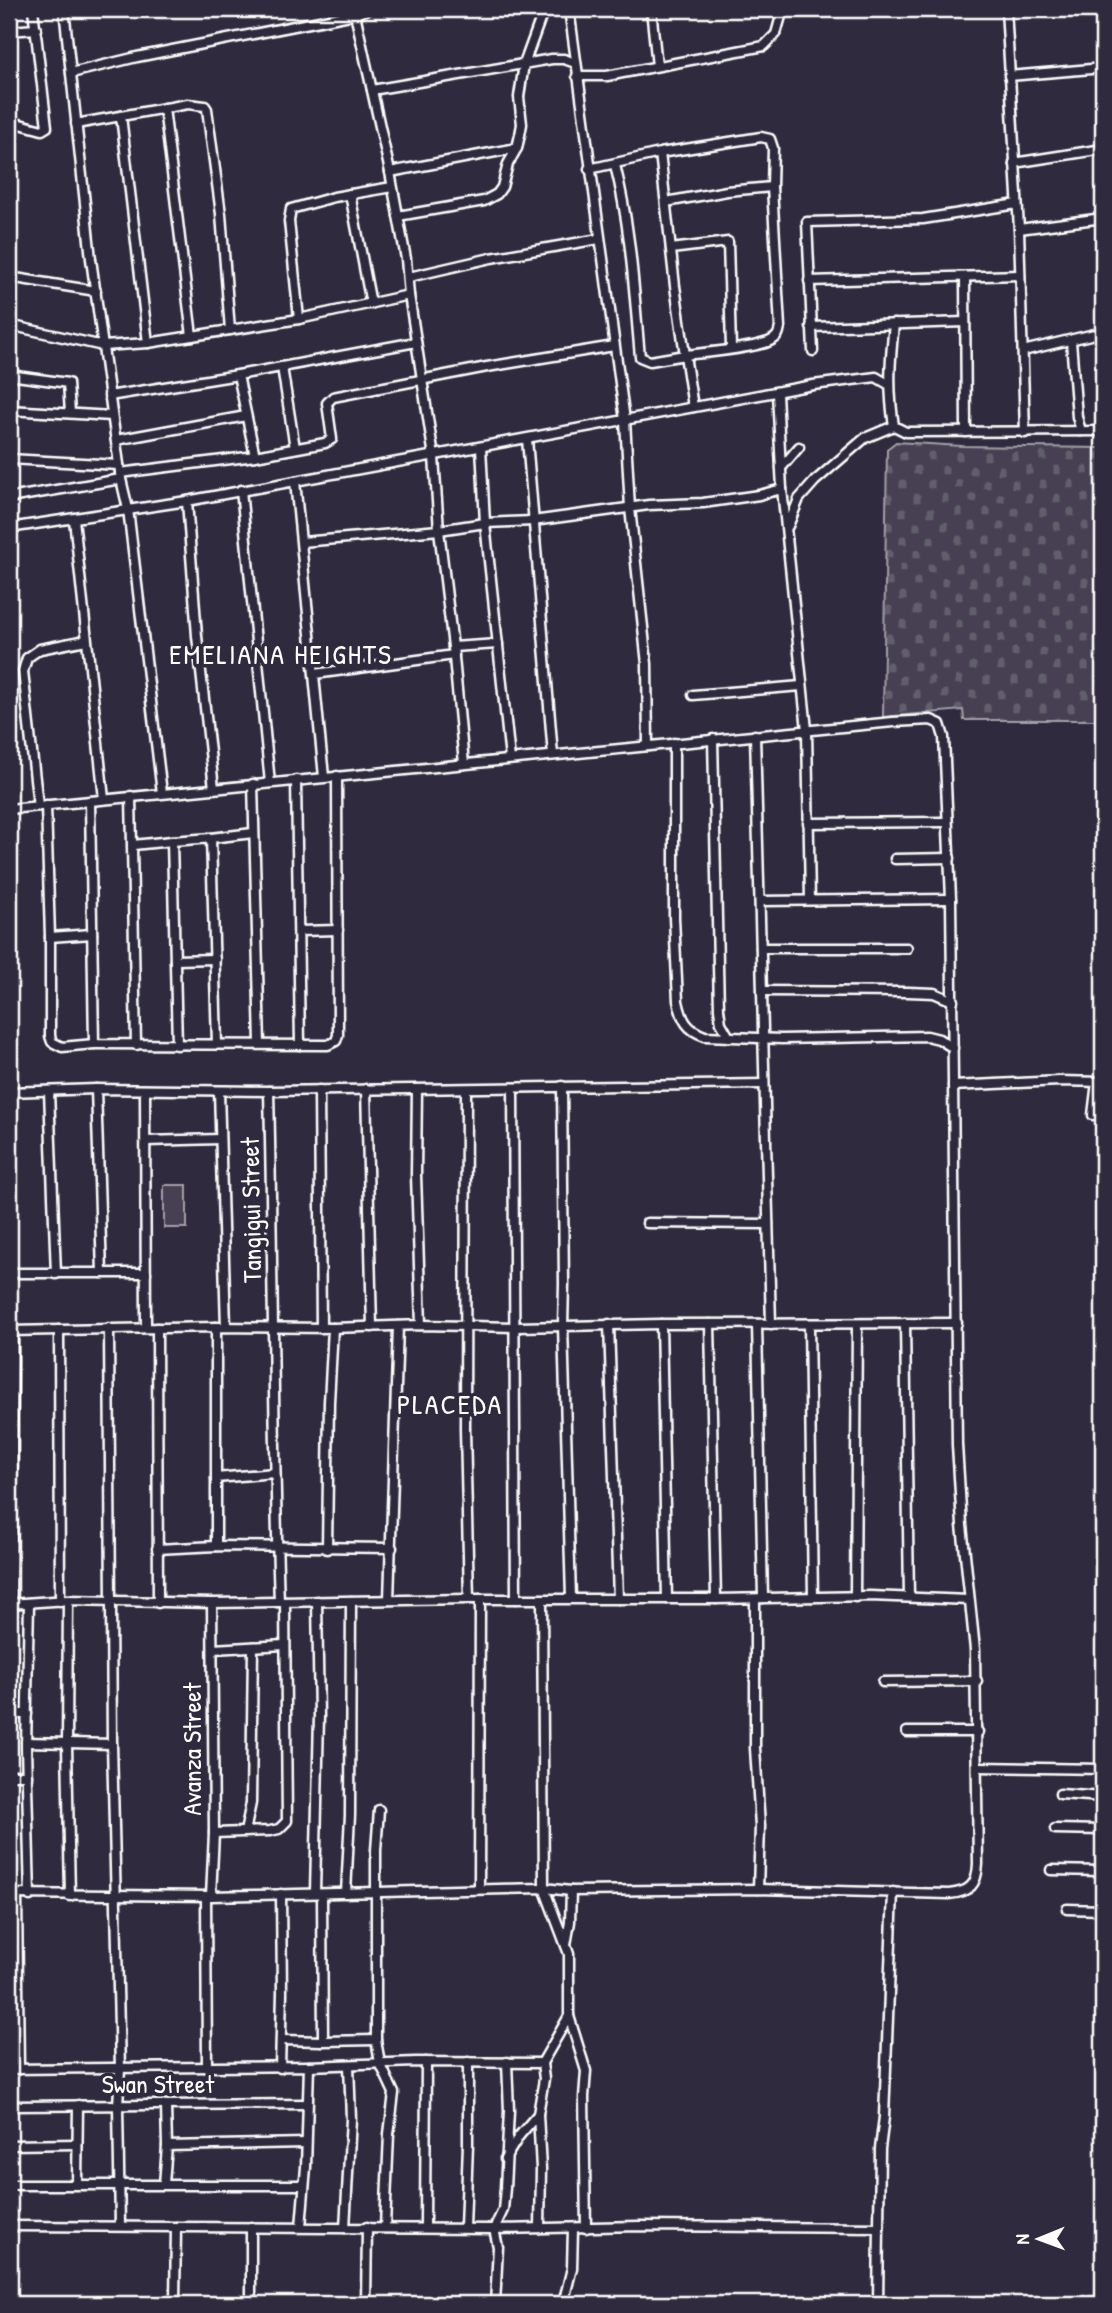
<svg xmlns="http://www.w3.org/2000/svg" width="1112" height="2313" font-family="'Patrick Hand',sans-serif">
<defs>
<pattern id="cemetery-stones" width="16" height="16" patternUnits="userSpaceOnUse" patternTransform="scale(1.75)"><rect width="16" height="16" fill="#464152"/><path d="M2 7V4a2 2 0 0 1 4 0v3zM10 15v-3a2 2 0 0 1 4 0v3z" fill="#625e6c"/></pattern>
</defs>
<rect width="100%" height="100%" fill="#2f2a3d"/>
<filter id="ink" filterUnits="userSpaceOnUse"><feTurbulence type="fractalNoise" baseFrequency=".0143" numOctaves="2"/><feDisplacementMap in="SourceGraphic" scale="14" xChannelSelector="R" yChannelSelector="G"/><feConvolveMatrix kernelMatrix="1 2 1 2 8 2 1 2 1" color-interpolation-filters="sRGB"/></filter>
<g filter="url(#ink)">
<!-- cemetery -->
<polygon fill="url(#cemetery-stones)" stroke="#a2a0a8" stroke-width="2" points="896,442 962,446 1103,448 1103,720 964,720 963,710 883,717 887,449"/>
<!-- park -->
<rect fill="#464152" stroke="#a2a0a8" stroke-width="2" x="164" y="1185" width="23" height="43"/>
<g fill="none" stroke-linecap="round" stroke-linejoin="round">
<!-- street casing -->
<g stroke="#fff" stroke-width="13">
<g id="street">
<polyline points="64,9 91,259 121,479 128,509 162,793"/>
<polyline points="354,9 390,172 406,259 409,295 434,457 439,530 453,647 464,764"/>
<polyline points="569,9 625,420 630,508 647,664 648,746"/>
<polyline points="651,9 657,66"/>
<polyline points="1006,9 1019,229 1025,433"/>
<polyline points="9,31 36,29"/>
<polyline points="71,73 137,57 355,14 369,9"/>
<polyline points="577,76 607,76 764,46 776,34 783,9"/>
<polyline points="1009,76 1103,68"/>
<polyline points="372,90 552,59 564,59 575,63"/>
<polyline points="164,108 192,336"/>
<polyline points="121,116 148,343"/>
<polyline points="9,121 42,130 47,127 33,9"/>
<polyline points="76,124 188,104 205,106 207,109 221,214 230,330"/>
<polyline points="1014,163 1103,149"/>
<path d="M615,165C631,228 634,292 640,357L650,361L685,355L693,407"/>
<path d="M589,169L660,153L761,137L770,139L773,148L772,187L780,327C779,333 778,337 772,340C760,348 703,353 685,355L675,286L660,153"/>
<polyline points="390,172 517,148"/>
<polyline points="350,194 371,304"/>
<polyline points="666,202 727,191 772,187"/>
<polyline points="398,216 484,201 497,194 502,187 508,164 517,148 520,135 522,124 519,97 524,64 544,9"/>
<polyline points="1019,229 1103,218"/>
<polyline points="671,249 728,242 731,348"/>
<polyline points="9,277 96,291"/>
<polyline points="409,277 491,258 599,239"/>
<polyline points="965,277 966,432"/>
<polyline points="809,281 1020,275"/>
<polyline points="299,319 289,221 291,209 334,197 392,187"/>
<path d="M894,324C890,362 888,388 894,426L906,432L1103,431"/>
<polyline points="9,325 103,346 148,343 299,319 409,295"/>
<polyline points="811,327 965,322"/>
<polyline points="1071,341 1077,417 1081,431"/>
<polyline points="813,351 807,222 923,219 1017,204"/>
<polyline points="1023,351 1103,332"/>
<polyline points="282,367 295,448"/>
<polyline points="9,375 68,383 70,413"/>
<polyline points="238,375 255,456"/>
<polyline points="777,393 782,489 807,730 810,900"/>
<polyline points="109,396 238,375 416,342"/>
<polyline points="9,410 112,416"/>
<polyline points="527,439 553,755"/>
<polyline points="116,440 246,416"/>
<polyline points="481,447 485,523 510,759"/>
<polyline points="9,459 119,465"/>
<polyline points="781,468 799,447"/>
<polyline points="120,473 255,456 325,443 332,439 327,403 333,397 487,367 614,346"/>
<polyline points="295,481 324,777"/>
<polyline points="241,490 270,783"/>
<polyline points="9,498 121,479"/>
<polyline points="187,501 197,636 214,788"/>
<polyline points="74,519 104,799"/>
<polyline points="788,526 799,499 815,481 865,438 894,426"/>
<polyline points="9,528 187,501 813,385 876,377 888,384"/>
<polyline points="302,542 439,530 485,523 533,521 649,505 703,503 759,495 782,489"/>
<polyline points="453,647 498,644"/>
<polyline points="315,674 454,655"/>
<polyline points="693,695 801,686"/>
<polyline points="755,735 771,1324"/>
<polyline points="713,739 719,1009 721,1023 729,1037"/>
<path d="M674,743V918L678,1001C682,1020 687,1030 705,1036L782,1039L927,1036L939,1039L953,1048"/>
<polyline points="296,780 300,1045"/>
<polyline points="253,784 260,1044"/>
<polyline points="131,796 136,1045"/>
<polyline points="90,801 94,1044 328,1045 336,1041 338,1035 337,776"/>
<polyline points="46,805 50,937 50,1036 52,1042 62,1047 94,1044"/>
<polyline points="38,806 23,671 27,658 40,649 86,640"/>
<path d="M9,809L893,722L931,720L940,724L944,737L951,899L957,1445L962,1525L975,1650L978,1864C977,1885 970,1892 949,1894L758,1889L571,1891L544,1888L211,1896L9,1894"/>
<polyline points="808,823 947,822"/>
<polyline points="211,838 253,833"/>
<polyline points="172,841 211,838 217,1044"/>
<polyline points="133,845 172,841 177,1045"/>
<polyline points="895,859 950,858"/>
<polyline points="760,901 951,899"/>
<polyline points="299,931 338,930"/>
<polyline points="50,937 92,934"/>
<polyline points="761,948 907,948"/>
<polyline points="175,960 215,959"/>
<polyline points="762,991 908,992 934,993 953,1001"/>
<polyline points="562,1086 564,1284 563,1326 571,1598"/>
<polyline points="953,1086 1060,1081 1103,1082"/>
<polyline points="513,1088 516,1599"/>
<polyline points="96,1089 102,1273"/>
<polyline points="366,1089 372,1327"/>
<polyline points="417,1089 416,1175 421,1325"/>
<polyline points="466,1089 465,1429 469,1599"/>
<polyline points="145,1090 146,1328"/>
<polyline points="319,1090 321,1328"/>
<polyline points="49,1091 56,1274"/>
<polyline points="219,1091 226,1327"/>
<path d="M269,1091C273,1261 273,1432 279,1602"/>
<polyline points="9,1092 96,1089 269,1091 764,1084"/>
<polyline points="1093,1115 1097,1082"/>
<polyline points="146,1141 220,1139"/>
<polyline points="647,1223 768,1224"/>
<polyline points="9,1273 146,1273"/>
<polyline points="905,1323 909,1597"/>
<polyline points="609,1324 618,1599"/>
<polyline points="661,1324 667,1599"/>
<polyline points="710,1324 716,1599"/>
<polyline points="757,1324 763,1598"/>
<polyline points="809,1324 813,1597"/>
<polyline points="216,1327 216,1546"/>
<polyline points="109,1328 112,1744 120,2069 118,2106 120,2226"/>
<polyline points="157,1328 158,1603"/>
<polyline points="59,1330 60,1601"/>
<polyline points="9,1331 216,1327 333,1328 421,1325 516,1327 661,1324 957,1323"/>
<polyline points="216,1478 274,1473"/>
<polyline points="157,1549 216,1546 392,1548"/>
<polyline points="327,1549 329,1402 333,1328"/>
<polyline points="855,1597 857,1324"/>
<polyline points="755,1599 755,1748 760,1826 758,1889"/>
<polyline points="68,1600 67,1744 70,1896"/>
<polyline points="389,1600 398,1326"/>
<polyline points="29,1603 26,1747 30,1896"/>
<polyline points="9,1604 68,1600 212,1603 469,1599 716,1599 870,1596 969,1600"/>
<polyline points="11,1604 13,1331"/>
<polyline points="213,1649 284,1645"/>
<polyline points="883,1682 977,1681"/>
<polyline points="9,1714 27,1714"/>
<polyline points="907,1732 978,1732"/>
<polyline points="26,1742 112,1744"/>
<polyline points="978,1767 1103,1769"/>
<polyline points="9,1775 27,1775"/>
<polyline points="1060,1794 1103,1797"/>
<polyline points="379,1810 376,1850 376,2040 380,2063 394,2093 389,2134 385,2227"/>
<polyline points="1055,1829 1103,1830"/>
<polyline points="245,1832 251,1803 253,1647"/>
<polyline points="214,1833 270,1831 279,1829 287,1821 285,1602"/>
<polyline points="1051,1870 1103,1871"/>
<polyline points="479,1889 480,1599"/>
<polyline points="315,1893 319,1716 317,1601"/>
<polyline points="346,1893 350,1815 351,1601"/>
<polyline points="17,1895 19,2069"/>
<polyline points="206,1896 207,2068"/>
<polyline points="211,1896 214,1833 212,1603"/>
<polyline points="1067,1909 1103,1910"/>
<polyline points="566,1945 570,1922 571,1891"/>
<polyline points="569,2016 586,2071 584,2097 586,2228"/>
<polyline points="282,2040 323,2041 322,1894"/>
<polyline points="323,2041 376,2040"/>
<polyline points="309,2066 416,2062 542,2063"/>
<polyline points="280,2068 282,1993 281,1894"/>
<polyline points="9,2069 309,2066 306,2167 301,2227"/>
<polyline points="9,2106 307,2104"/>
<polyline points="538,2114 541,2169 540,2228"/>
<polyline points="9,2145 77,2144"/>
<polyline points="167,2146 306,2143"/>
<polyline points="505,2159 519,2136 538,2114 544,2079 542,2063 569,2016 569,1954 544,1888 542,1600"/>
<polyline points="77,2184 78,2105"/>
<polyline points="164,2184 167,2146 166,2106"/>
<polyline points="9,2185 303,2185"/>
<polyline points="9,2226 494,2229 640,2226 879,2228"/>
<polyline points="425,2227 426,2062"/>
<polyline points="345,2228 351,2119 349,2065"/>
<polyline points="465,2228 468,2144 468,2062"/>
<polyline points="565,2296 572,2268 573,2229"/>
<polyline points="175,2304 176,2227"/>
<polyline points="251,2304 251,2227"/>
<polyline points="366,2304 367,2227"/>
<polyline points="495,2304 498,2247 494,2229 503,2210 505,2188 509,2111 507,2062"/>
<polyline points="878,2304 880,2149 884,2117 893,1892"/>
</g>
</g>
<!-- street -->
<use href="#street" stroke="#2f2a3d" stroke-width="8"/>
</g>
</g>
<g text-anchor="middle" stroke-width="7" stroke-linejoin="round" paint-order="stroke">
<!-- street labels -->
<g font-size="26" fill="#fff" stroke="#2f2a3d">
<text transform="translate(251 1210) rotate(-91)" y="9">Tangigui Street</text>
<text transform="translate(192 1749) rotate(-90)" y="9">Avanza Street</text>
<text x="158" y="2093">Swan Street</text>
</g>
<!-- neighbourhood labels -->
<g font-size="28" letter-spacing="2" fill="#fff" stroke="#2f2a3d">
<text x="281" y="664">EMELIANA HEIGHTS</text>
<text x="450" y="1414">PLACEDA</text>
</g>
</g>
<!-- margin -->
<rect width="1112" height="2313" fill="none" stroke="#2f2a3d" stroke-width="35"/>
<rect x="18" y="18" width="1077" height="2278" fill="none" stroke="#fff" stroke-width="2.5" filter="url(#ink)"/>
<!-- north arrow -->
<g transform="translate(1039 2239) rotate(269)" stroke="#2f2a3d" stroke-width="5" paint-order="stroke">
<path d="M0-5L12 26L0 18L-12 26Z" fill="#ffffff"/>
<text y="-10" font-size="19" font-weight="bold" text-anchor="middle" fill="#ffffff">N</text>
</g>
</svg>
